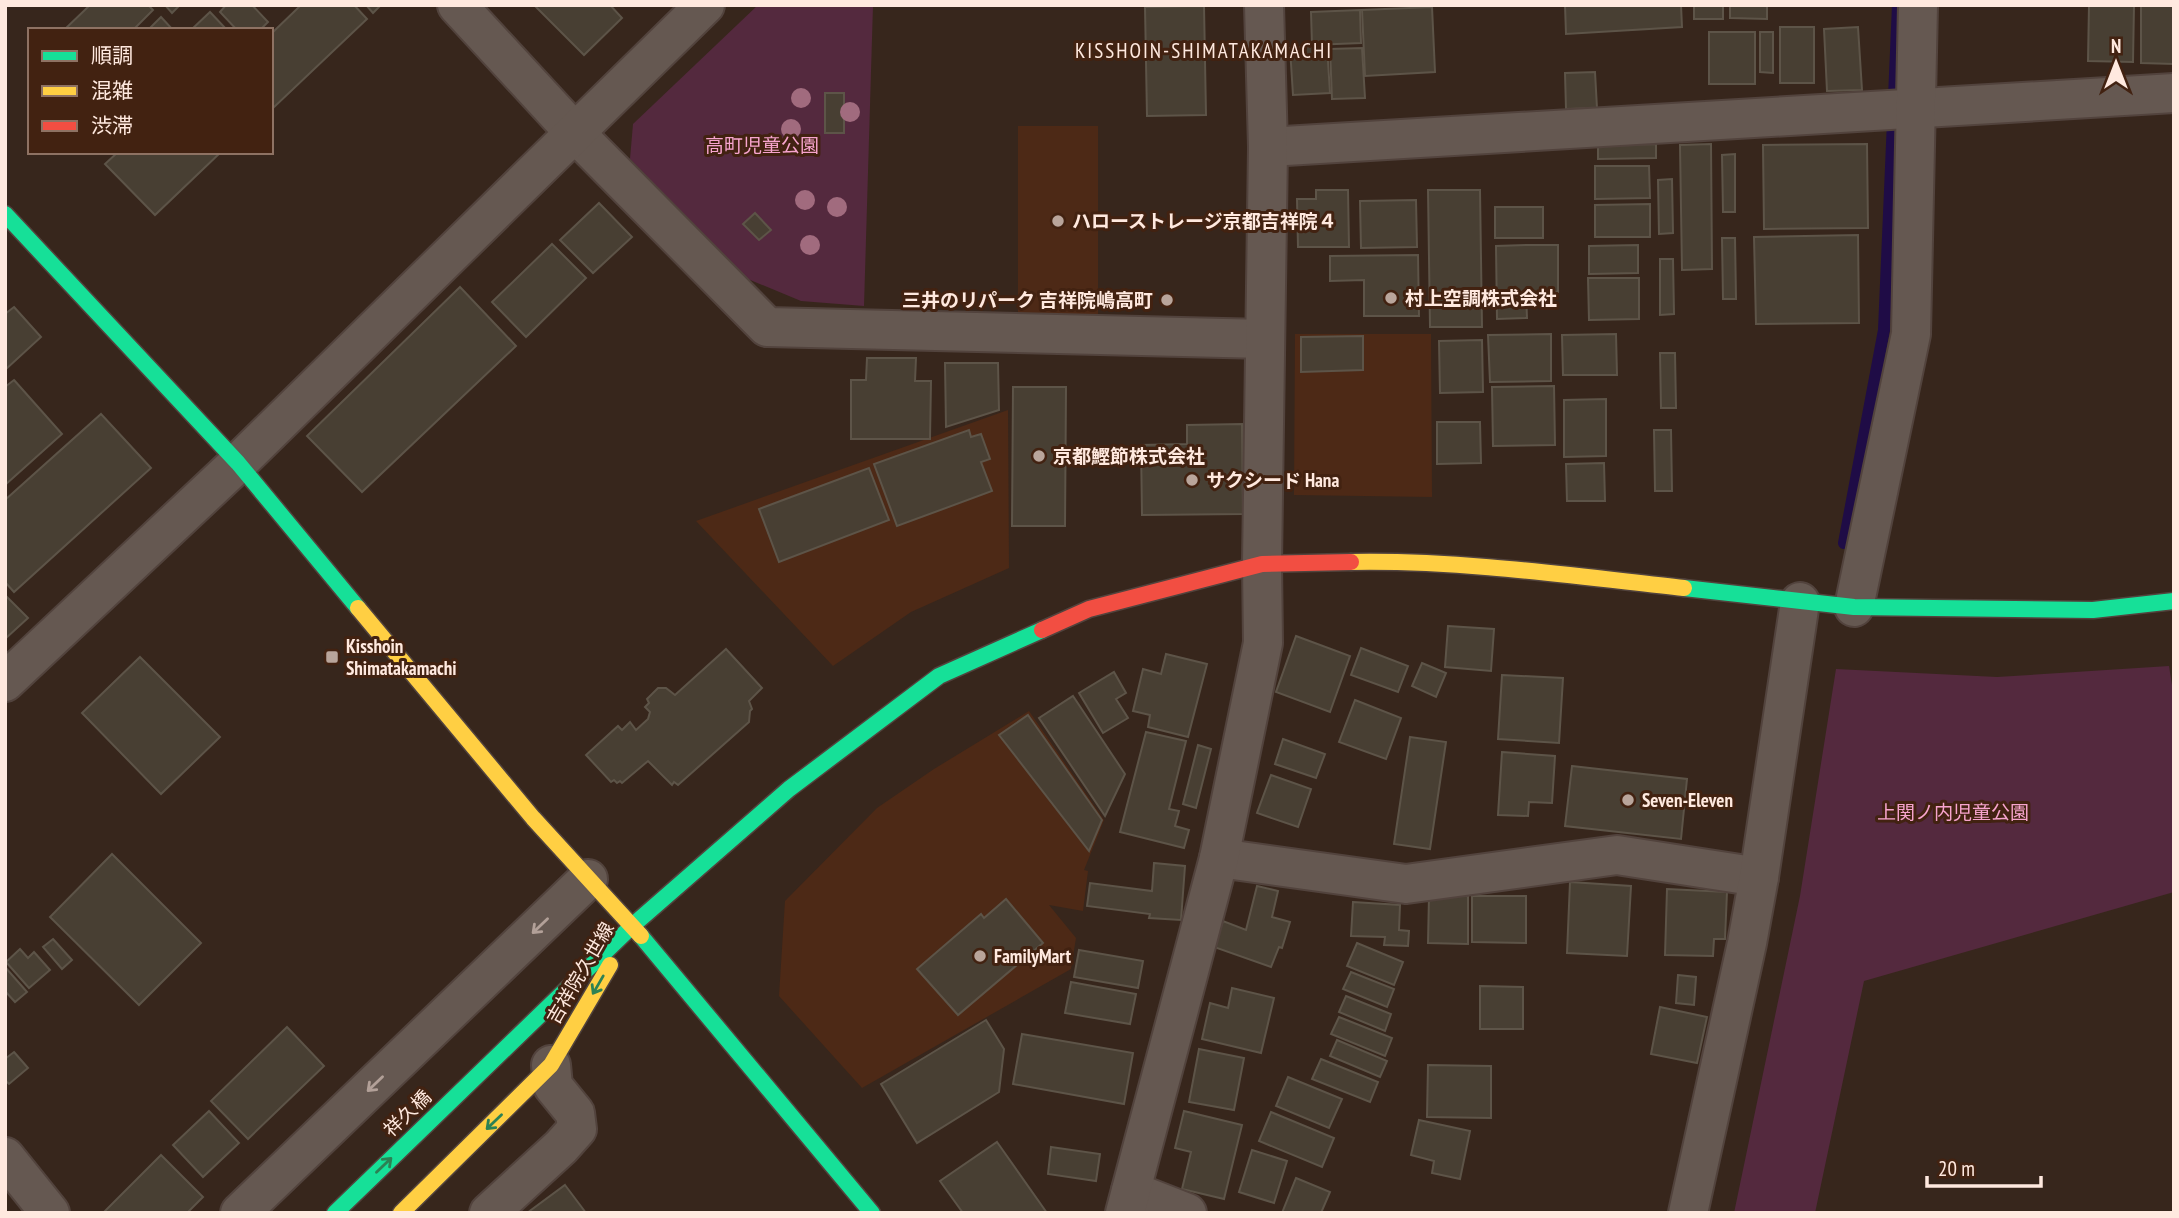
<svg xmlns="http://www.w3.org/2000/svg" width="2179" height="1218" font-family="'PT Sans Narrow','Noto Sans JP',sans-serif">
<rect width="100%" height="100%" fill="#37261c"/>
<!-- built -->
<g fill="#4d2916">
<rect x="1018" y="126" width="80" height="189"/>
<polygon points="1295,334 1431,334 1432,497 1294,495"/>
<polygon points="1008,410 1009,568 911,612 833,666 696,521"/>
<polygon points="1029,711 1104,820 1084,870 1088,871 1083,911 1049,905 1076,938 1071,969 862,1088 779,996 785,901 877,808 934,769"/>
</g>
<!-- green -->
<g fill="#54293e">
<polygon points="758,5 873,5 864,306 801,301 743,277 630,159 633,124"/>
<polygon points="2169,666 2174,698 2174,892 1864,981 1815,1213 1734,1213 1800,896 1836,669 1997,677"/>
</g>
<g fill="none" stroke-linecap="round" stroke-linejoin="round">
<!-- stream -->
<polyline stroke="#1f0c46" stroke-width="12" points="1844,543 1884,330 1898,5"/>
</g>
<!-- building -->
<g fill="#483f33" stroke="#5d5448" stroke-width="2">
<polygon points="90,5 148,5 153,10 133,30 64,30"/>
<polygon points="165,5 180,5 172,13"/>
<polygon points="226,5 252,5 268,22 260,30 237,30 220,12"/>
<polygon points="301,5 354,5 367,19 271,110 271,34"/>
<polygon points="366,5 381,5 373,13"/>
<polygon points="534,5 610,5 622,18 584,55"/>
<polygon points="1565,5 1681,5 1682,27 1566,34"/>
<rect x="1694" y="5" width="29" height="14"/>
<polygon points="1730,5 1767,5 1767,19 1730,18"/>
<polygon points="2089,5 2134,5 2133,62 2088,61"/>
<polygon points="2141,5 2174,5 2174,64 2141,63"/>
<polygon points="1204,6 1206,115 1147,116 1145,7"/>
<polygon points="1432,7 1435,72 1365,76 1362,10"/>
<polygon points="1360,10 1361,43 1312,45 1311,12"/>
<polygon points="210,12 227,30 191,30"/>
<polygon points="161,17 173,30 148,30"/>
<rect x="1780" y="27" width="34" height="56"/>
<polygon points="1858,27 1862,90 1827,91 1824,29"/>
<rect x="1709" y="32" width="46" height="52"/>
<polygon points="1760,32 1773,32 1773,73 1760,72"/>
<polygon points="1327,46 1330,93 1293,95 1290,48"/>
<polygon points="1362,48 1365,98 1332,99 1330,49"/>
<polygon points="1595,72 1597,108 1566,109 1565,73"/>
<rect x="825" y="93" width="19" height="40"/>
<polygon points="1656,144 1656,158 1598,159 1598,145"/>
<polygon points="1711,144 1712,269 1682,270 1680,145"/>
<polygon points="1867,144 1868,228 1764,229 1763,145"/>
<polygon points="118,152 221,152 155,215 105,164"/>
<polygon points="1735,154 1735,212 1723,212 1722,155"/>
<polygon points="1595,166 1649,166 1650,198 1595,199"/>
<polygon points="1672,179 1673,233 1659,234 1658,180"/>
<polygon points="1316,190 1348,190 1349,247 1298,247 1297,199 1316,199"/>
<polygon points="1428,190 1480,190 1482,327 1430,327"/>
<polygon points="1416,200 1417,247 1361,248 1360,201"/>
<polygon points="599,203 632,237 593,273 560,240"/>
<polygon points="1650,204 1650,237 1595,237 1595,205"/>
<rect x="1495" y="207" width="48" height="31"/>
<polygon points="755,213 771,230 759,240 743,224"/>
<polygon points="1858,235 1859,323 1756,324 1754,237"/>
<polygon points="1722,238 1735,238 1736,299 1723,299"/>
<polygon points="552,244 586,278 526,337 492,302"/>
<polygon points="1526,245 1558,245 1558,292 1526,292 1527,318 1497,319 1496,246"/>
<polygon points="1638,245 1638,273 1589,274 1589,246"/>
<polygon points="1418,255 1419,316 1364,316 1364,280 1330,281 1330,256"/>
<polygon points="1660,259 1673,259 1674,314 1660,315"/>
<polygon points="1588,278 1639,278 1639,319 1589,320"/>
<polygon points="460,287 516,346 362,492 307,436"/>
<polygon points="14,307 41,337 5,370 5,314"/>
<polygon points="1551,334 1551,381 1490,382 1488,335"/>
<polygon points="1616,334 1617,375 1563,375 1562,335"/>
<polygon points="1363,336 1363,370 1301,372 1301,337"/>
<polygon points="1482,340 1483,392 1440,393 1439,341"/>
<polygon points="1660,353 1675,353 1676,408 1661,408"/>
<polygon points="867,358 916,358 915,381 931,381 930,439 851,439 851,380 866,380"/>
<polygon points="945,363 998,363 999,410 946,427"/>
<polygon points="14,380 62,434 5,485 5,387"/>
<polygon points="1554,386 1555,445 1493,446 1492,387"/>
<polygon points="1013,387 1066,387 1065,526 1012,526"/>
<polygon points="1606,399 1606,456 1564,457 1564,400"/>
<polygon points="101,414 151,468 14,592 5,582 5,500"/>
<polygon points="1437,422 1480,422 1481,463 1437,464"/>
<polygon points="1242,424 1243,514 1142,515 1141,445 1187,444 1187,425"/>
<polygon points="969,430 971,437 981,434 990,459 981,462 992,491 897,526 874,464"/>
<polygon points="1654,430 1671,430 1672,491 1655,491"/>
<polygon points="1604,463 1605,501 1567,501 1566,464"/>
<polygon points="869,468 889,520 779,562 759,509"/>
<polygon points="5,595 28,618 5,639"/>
<polygon points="1448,626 1494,629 1491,671 1445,667"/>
<polygon points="1296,636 1350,656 1330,712 1276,692"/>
<polygon points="1361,648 1408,666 1398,692 1351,675"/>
<polygon points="726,649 762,688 749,701 752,709 750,711 749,722 678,785 674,782 672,785 648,761 622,783 620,781 617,783 614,780 611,782 586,755 618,726 622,730 630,722 636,730 648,719 650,712 645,707 649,703 647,699 658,688 666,688 675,695"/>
<polygon points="1166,654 1207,664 1188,737 1148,727 1150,715 1133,711 1143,669 1161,674"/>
<polygon points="140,657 220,737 161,794 82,713"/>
<polygon points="1422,663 1446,673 1436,697 1412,686"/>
<polygon points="1114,672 1126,693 1116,699 1128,718 1103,733 1079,693"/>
<polygon points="1502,675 1563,678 1559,743 1498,739"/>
<polygon points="1073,696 1125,774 1105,816 1039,718"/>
<polygon points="1355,700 1401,718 1386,759 1339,742"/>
<polygon points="1028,715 1102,820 1089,851 999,735"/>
<polygon points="1146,732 1186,741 1169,809 1179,811 1175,826 1189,830 1184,848 1120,832"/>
<polygon points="1410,737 1446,742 1430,849 1394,844"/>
<polygon points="1283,739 1325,754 1316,778 1275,764"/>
<polygon points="1198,745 1211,749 1196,808 1183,804"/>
<polygon points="1502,752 1555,756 1552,803 1529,802 1528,816 1498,815"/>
<polygon points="1572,766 1687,779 1681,839 1565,826"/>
<polygon points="1271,775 1311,789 1298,827 1257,813"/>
<polygon points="112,854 201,943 139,1005 50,917"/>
<polygon points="1154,863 1185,866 1181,920 1149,918 1150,914 1087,906 1090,883 1152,891"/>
<polygon points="1570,882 1631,886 1627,956 1567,953"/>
<polygon points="1257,886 1278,891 1272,917 1290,922 1282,948 1279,947 1271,967 1214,947 1223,921 1246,930"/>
<polygon points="1667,889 1727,892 1725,939 1714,939 1713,956 1665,955"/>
<polygon points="1429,896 1468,896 1468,944 1428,943"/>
<polygon points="1472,896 1526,896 1526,943 1472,942"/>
<polygon points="1006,899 1043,943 958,1015 917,969 981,914 984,918"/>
<polygon points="1353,902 1400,905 1399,930 1409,931 1408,946 1384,945 1385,937 1351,936"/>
<polygon points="53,939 72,960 62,969 43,947"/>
<polygon points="1357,943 1403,962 1394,985 1347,966"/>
<polygon points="20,949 28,958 34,952 50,970 29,988 6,962"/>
<polygon points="1079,950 1143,961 1138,988 1074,977"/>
<polygon points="5,967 27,992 15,1002 5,991"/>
<polygon points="1351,972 1394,989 1387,1007 1343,989"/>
<polygon points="1678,975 1696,977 1694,1005 1676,1003"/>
<polygon points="1071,982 1136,994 1130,1024 1065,1013"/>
<polygon points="1480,986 1523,987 1523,1029 1480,1029"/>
<polygon points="1232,988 1274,998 1261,1053 1202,1039 1210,1003 1228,1008"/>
<polygon points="1346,996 1391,1014 1385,1031 1339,1012"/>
<polygon points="1660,1007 1707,1017 1697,1063 1651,1054"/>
<polygon points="1339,1017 1392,1038 1385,1056 1331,1034"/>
<polygon points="986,1020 1004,1049 999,1092 917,1143 881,1084"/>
<polygon points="287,1027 324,1066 248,1139 211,1101"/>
<polygon points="1022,1034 1133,1053 1124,1104 1013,1084"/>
<polygon points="1337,1040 1387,1061 1380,1077 1330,1056"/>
<polygon points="1199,1049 1244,1058 1234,1110 1189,1102"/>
<polygon points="14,1052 28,1068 9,1084 5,1080 5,1059"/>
<polygon points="1321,1059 1378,1082 1370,1102 1312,1079"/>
<polygon points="1428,1065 1491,1066 1491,1118 1427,1117"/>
<polygon points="1288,1077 1342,1099 1329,1128 1276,1106"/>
<polygon points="209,1111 239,1143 203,1177 173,1145"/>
<polygon points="1184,1111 1242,1125 1224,1199 1182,1189 1191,1152 1175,1148"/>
<polygon points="1271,1112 1334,1138 1322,1167 1259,1141"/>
<polygon points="1419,1120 1470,1131 1460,1179 1432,1173 1434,1161 1411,1155"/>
<polygon points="997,1142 1047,1213 963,1213 940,1181"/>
<polygon points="1051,1147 1100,1154 1096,1181 1048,1174"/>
<polygon points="1252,1150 1287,1161 1274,1203 1239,1192"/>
<polygon points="161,1155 203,1197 187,1213 103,1213"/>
<polygon points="1296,1178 1330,1192 1321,1213 1282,1213"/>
<polygon points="565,1185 586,1213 527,1213"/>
</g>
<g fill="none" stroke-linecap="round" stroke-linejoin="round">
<!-- street casing -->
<g stroke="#52433d" stroke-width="42">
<g id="street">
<polyline points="457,5 575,133 767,327 1265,339"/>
<polyline points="1268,147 2174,93"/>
<polyline points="1854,607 1911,334 1918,5"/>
<polyline points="5,682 238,463 705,5"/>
<polyline points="1219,858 1406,884 1617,855 1759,877"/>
<polyline points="5,1157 50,1213"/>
<polyline points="1131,1191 1187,1213"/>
<polyline points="240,1213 588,879"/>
<polyline points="489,1213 561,1147 577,1129 575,1113 553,1086 551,1065"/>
<polyline points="1125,1213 1219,858 1263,643 1262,564 1268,147 1264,5"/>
<polyline points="1688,1213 1747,943 1759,877 1800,602"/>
</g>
</g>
<!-- fast casing -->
<g stroke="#52433d" stroke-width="19">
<g id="fast">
<polyline points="5,214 238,463 358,608"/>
<polyline points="1684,588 1854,607 2093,610 2174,601"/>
<polyline points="641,936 872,1213"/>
<polyline points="335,1213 632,926 789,789 939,676 1042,630"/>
</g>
</g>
<!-- slow casing -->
<g stroke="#52433d" stroke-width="19">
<g id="slow">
<path d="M1351,562C1462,560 1574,576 1684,588"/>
<polyline points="358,608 533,818 641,936"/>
<polyline points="401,1213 551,1065 610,965"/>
</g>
</g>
<!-- jam casing -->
<g stroke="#52433d" stroke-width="19">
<polyline id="jam" points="1042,630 1089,609 1262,564 1351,562"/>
</g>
<!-- street -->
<use href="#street" stroke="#655851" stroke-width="38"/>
<!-- fast -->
<use href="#fast" stroke="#16e098" stroke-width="16"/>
<!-- slow -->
<use href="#slow" stroke="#ffcf43" stroke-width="16"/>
<!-- jam -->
<use href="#jam" stroke="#f24e42" stroke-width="16"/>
</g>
<!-- trees -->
<g fill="#a16b7e">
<circle cx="801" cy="98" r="10"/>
<circle cx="850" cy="112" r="10"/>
<circle cx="791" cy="129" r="10"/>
<circle cx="805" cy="200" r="10"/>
<circle cx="837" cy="207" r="10"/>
<circle cx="810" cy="245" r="10"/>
</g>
<!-- one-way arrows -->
<defs><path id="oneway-shaft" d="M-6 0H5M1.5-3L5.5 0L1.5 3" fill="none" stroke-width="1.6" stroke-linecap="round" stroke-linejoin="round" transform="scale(1.75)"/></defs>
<g stroke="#b2a098">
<use href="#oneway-shaft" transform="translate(540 926) rotate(136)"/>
<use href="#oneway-shaft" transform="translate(375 1084) rotate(136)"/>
</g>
<g stroke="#2c8154">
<use href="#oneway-shaft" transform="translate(598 985) rotate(120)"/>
<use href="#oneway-shaft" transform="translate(494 1122) rotate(136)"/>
<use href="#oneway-shaft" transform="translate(384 1165) rotate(-44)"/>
</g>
<!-- markers -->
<g fill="#b9a59b" stroke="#422211" stroke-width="2.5">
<circle cx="1058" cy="221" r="7"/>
<circle cx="1391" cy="298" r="7"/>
<circle cx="1167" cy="300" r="7"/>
<circle cx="1039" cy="456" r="7"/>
<circle cx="1192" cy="480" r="7"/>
<rect x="325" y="650" width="14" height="14" rx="3.5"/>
<circle cx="1628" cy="800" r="7"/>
<circle cx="980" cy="956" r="7"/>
</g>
<g text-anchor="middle" stroke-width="6" stroke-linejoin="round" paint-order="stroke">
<!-- park labels -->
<g font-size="19" fill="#f7a4ce" stroke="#422211">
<text x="762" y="152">高町児童公園</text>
<text x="1953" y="819">上関ノ内児童公園</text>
</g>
<!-- poi labels -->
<g font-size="19" font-weight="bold" fill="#ffe9df" stroke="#422211" text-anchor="start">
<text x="1072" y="228">ハローストレージ京都吉祥院４</text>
<text x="1405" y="305">村上空調株式会社</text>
<text x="1153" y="307" text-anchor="end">三井のリパーク 吉祥院嶋高町</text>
<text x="1053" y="463">京都鰹節株式会社</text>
<text x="1206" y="487">サクシード Hana</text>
<text x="346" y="653">Kisshoin<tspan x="346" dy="22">Shimatakamachi</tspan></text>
<text x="1642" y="807">Seven-Eleven</text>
<text x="994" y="963">FamilyMart</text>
</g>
<!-- street labels -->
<g font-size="19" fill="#ffe9df" stroke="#422211">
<text transform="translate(580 973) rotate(-60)" y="7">吉祥院久世線</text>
<text transform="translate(407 1113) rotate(-44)" y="7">祥久橋</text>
</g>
<!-- neighbourhood labels -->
<g font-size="21" letter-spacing="2" fill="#ffe9df" stroke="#422211">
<text x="1204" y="58">KISSHOIN-SHIMATAKAMACHI</text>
</g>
</g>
<!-- border -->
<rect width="2179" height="1218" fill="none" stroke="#ffe9df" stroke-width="14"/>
<!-- legend -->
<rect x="28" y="28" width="245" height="126" fill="#422211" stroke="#8e7263" stroke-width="2"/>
<rect x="42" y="51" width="35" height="10" fill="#16e098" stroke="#8e7263" stroke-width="2"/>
<text x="91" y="63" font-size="21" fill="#ffe9df">順調</text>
<rect x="42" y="86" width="35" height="10" fill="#ffcf43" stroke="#8e7263" stroke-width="2"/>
<text x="91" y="98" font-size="21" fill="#ffe9df">混雑</text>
<rect x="42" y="121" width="35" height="10" fill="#f24e42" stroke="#8e7263" stroke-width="2"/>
<text x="91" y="133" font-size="21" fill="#ffe9df">渋滞</text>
<!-- north arrow -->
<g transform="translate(2116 63)" stroke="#422211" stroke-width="5" paint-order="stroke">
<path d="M0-5L12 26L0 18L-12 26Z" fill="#ffe9df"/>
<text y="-10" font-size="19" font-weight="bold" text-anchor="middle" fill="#ffe9df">N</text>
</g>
<!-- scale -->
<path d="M1927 1176v10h114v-10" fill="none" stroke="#ffe9df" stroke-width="3.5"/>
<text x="1938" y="1176" font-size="21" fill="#ffe9df" stroke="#422211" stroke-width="5" paint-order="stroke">20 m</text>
</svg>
